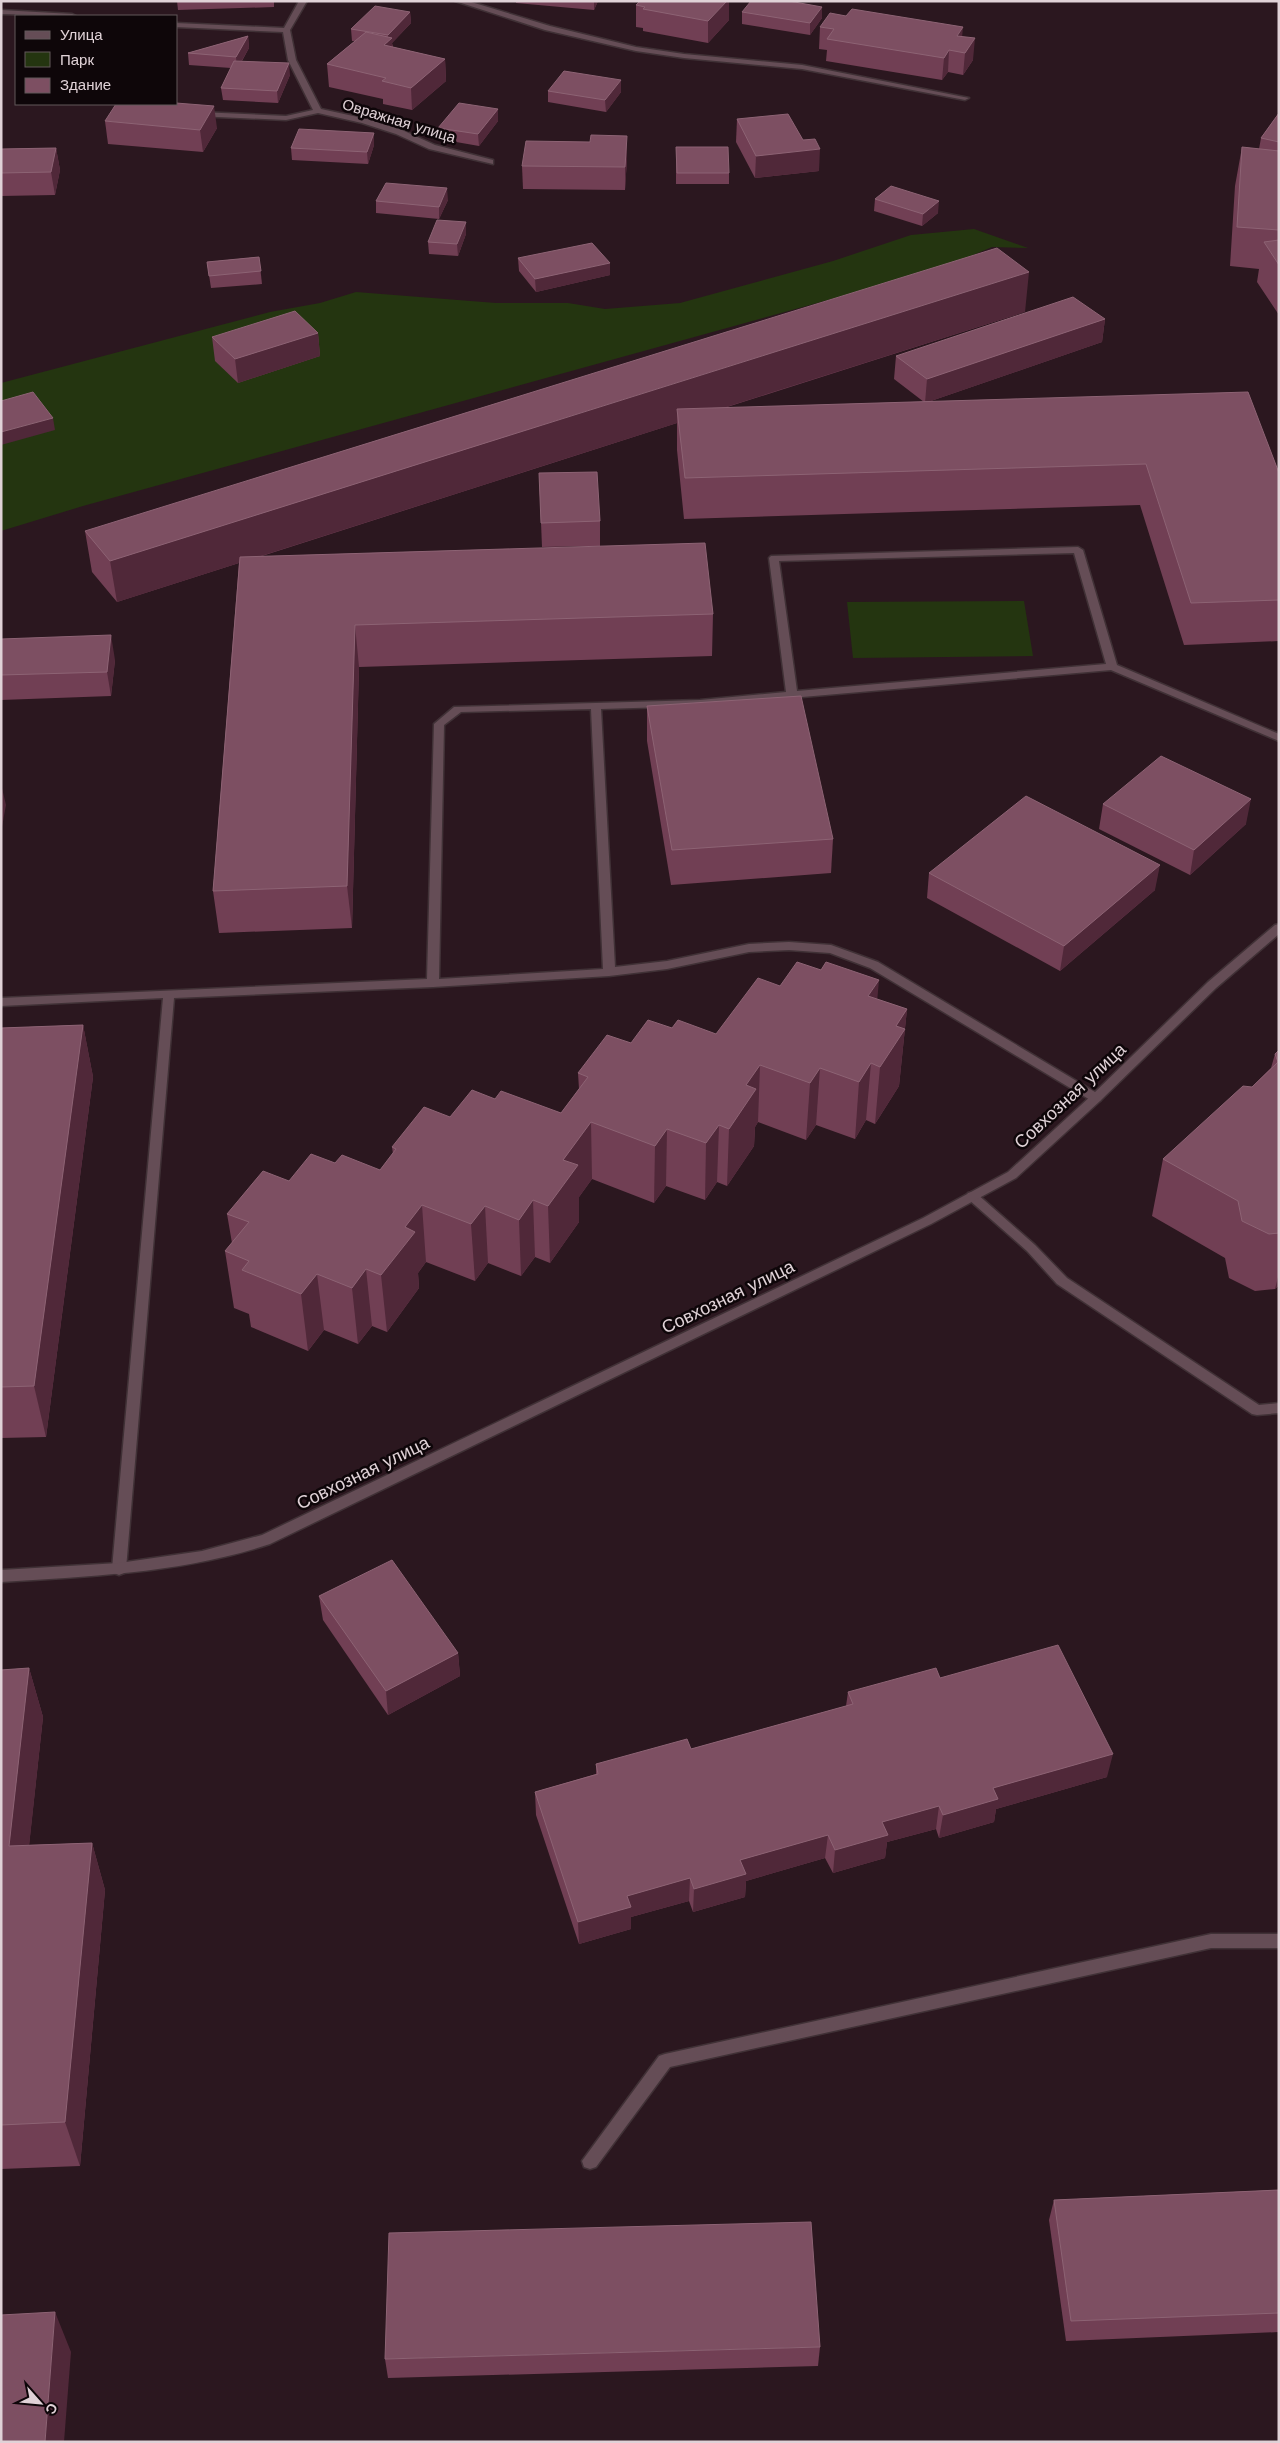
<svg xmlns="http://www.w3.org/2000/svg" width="1280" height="2443" font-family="'Work Sans',sans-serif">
<rect width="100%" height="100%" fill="#2b171f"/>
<!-- green -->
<g fill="#243510">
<polygon points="974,229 1028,248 992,247 940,269 83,506 1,531 1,383 270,312 320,303 356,292 496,303 568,303 605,309 680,303 833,261 911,235"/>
<polygon points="1024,601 1033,656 853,658 847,602"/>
</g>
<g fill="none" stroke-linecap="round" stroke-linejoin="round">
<!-- service casing -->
<g stroke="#403136" stroke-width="3">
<g id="service">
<polygon points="299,1 307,1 290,30 296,60 321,109 367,119 402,130 435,145 493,160 493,164 429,149 396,134 362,123 318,113 286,120 196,116 195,114 199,112 286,116 313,110 288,60 283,32 176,27 176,23 284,28"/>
<polygon points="455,1 468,1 550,26 636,47 684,54 802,65 969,98 965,100 802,69 684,58 636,51 545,30"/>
<polygon points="1,10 72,14 76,16 1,14"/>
<path d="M1078,547L1083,550L1117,665L1279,734V741L1111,670L700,706L601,709L615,967L667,961L749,944L789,942L831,945L878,962L1100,1095L1102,1098L1100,1101H1092L870,968L830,953L789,950L749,952L667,969L609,976L433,987L174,998L126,1569L124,1573L119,1575L114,1573L112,1569L163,998L1,1006V998L427,979L434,724L454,707L700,700L786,692L769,558L771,556ZM1074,553L1106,664L797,691L779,561ZM591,709L603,969L439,979L444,725L461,712Z"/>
<polygon points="972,1192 976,1193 1035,1245 1067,1278 1259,1405 1279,1403 1279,1413 1257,1415 1252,1414 1057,1284 1027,1251 968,1199 966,1196 968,1193"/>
<polygon points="1211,1934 1279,1934 1279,1948 1211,1948 670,2067 596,2167 590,2169 584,2167 582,2161 659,2056 665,2054"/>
</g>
</g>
<!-- minor casing -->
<g stroke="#403136" stroke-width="3">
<path id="minor" d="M1279,924V934L1216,988L1100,1101L1016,1178L931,1224L270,1544C183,1573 92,1576 1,1582V1570L119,1563L202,1551L262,1535L923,1218L1008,1172L1092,1095L1208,982L1275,925Z"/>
</g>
<!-- service -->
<use href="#service" fill="#654d56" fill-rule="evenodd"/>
<!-- minor -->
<use href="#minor" fill="#654d56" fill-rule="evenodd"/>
</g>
<!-- wall -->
<g fill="#713f54">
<polygon points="177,1 274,1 274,7 178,10"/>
<polygon points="516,1 598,1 594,10 516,3"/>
<polygon points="636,5 729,20 708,43 643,31 643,28 636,27"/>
<polygon points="410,12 411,23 392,43 393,47 445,59 446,81 412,110 383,104 383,99 329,87 327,64 355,41 352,41 351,29"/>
<polygon points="742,12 822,18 810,35 742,24"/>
<polygon points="820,27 962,36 973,60 963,75 948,72 942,80 826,61 827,50 819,49"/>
<polygon points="248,36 249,48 242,61 290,75 278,103 223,100 221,88 231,68 189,65 188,53"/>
<polygon points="548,91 621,92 606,112 548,102"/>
<polygon points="498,109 498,121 479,146 439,139 438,128"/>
<polygon points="1279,113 1279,315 1257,282 1259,269 1230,266 1235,186 1242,147 1259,149 1261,138"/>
<polygon points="737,119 819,171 755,178 736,142"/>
<polygon points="105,121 217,128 203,152 108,144"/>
<polygon points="374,133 374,145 368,164 292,160 291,148"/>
<polygon points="676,147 729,173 729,184 676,184"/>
<polygon points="56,148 60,170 55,195 1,196 1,149"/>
<polygon points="627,158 625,190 523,189 522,166"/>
<polygon points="875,199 938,213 922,226 874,211"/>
<polygon points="448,200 439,219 376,213 376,201"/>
<polygon points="466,234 458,256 429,254 428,242"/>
<polygon points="259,257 262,284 211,288 207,262"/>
<polygon points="518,258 610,275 536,292 519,271"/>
<polygon points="1025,312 724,408 924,402 894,379 896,356 1105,319 1102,342 928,402 1279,473 1279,641 1184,645 1140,505 684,519 677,450 677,423 262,556 713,614 712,656 359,667 352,928 219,933 213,891 239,563 117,602 92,572 85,531"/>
<polygon points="318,333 320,356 238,383 215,361 212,337"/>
<polygon points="539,473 600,521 600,546 542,547"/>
<polygon points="1,639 115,660 111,696 1,700"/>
<polygon points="647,706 833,839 831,873 671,885 647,741"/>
<polygon points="1103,804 1246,824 1190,875 1099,829"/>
<polygon points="929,873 1155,890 1060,971 927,898"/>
<polygon points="780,986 877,999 907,1009 899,1086 875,1124 866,1120 855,1139 816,1125 806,1140 758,1122 755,1127 754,1146 727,1186 717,1182 705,1200 666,1186 654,1203 592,1179 579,1197 579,1222 550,1263 535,1257 521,1276 488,1263 475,1281 426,1262 418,1273 419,1288 387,1332 372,1326 358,1344 324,1330 308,1351 251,1327 249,1314 234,1308 225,1251 232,1243 227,1214 289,1181 335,1163 380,1170 393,1154 392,1147 450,1117 495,1099 561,1113 579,1089 578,1073 631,1043 672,1028 716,1034"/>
<polygon points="83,1025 93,1077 46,1437 1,1438 1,1028"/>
<polygon points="1279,1050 1279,1285 1275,1289 1255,1291 1229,1278 1225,1258 1152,1216 1163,1159 1252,1087 1271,1068 1275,1054"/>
<polygon points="319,1596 458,1653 460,1676 388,1715 323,1620"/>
<polygon points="29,1668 43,1717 29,1845 92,1843 105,1890 80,2166 1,2169 1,1670"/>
<polygon points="940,1678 1107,1777 996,1809 994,1822 939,1838 936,1829 887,1842 885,1858 833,1873 825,1858 746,1881 745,1897 693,1912 689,1901 631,1917 631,1929 579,1944 536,1815 535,1792 596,1774 596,1764 691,1749 846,1706 848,1692"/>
<polygon points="1279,2190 1279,2332 1066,2341 1049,2220 1054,2200"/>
<polygon points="820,2347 818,2366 388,2378 385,2359"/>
</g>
<!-- shaded-wall -->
<g fill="#502839">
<polygon points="594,1 598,1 594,10"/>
<polygon points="727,1 729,1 729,20 708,43 708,21"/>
<polygon points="822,7 822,18 810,35 810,23"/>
<polygon points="410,12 411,23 392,43 393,60 384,45 388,42 388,35"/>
<polygon points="963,27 961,49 957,36"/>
<polygon points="248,36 249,48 237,69 236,57"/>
<polygon points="975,38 973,60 963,75 965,53"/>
<polygon points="949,50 948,72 942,80 944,58"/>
<polygon points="445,59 446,81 412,110 411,88"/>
<polygon points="289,63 290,75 278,103 277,91"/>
<polygon points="621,80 621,92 606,112 605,100"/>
<polygon points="214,106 217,128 203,152 200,130"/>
<polygon points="498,109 498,121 479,146 478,134"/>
<polygon points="374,133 374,145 368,164 367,152"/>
<polygon points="627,136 627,158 625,190 625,167"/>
<polygon points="56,148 60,170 55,195 51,172"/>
<polygon points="820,149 819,171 755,178 756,156"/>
<polygon points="447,188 448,200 439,219 439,207"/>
<polygon points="939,201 938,213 922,226 923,214"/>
<polygon points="466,222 466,234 458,256 457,244"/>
<polygon points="610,263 610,275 536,292 535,279"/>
<polygon points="1029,272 1025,312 679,422 677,409 677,423 117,602 110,561"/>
<polygon points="1105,319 1102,342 925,403 927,379"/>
<polygon points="318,333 320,356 238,383 235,359"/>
<polygon points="53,418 55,430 1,445 1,432"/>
<polygon points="355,625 359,667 352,928 347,886"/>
<polygon points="111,635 115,660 111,696 107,672"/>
<polygon points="1,784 6,805 1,832"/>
<polygon points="1251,799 1246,824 1190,875 1194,850"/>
<polygon points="1160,865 1155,890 1060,971 1064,946"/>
<polygon points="879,980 874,1037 868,996"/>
<polygon points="907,1009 899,1086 875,1124 880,1067 896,1026"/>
<polygon points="83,1025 93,1077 46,1437 34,1386"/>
<polygon points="871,1063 866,1120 855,1139 859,1082"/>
<polygon points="760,1065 758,1122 755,1127 754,1146 727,1186 729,1129 746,1085"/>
<polygon points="820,1068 816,1125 806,1140 810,1083"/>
<polygon points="591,1122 592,1179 579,1197 579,1222 550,1263 548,1206 563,1160"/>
<polygon points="719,1125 717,1182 705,1200 706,1143"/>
<polygon points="667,1129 666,1186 654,1203 655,1146"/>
<polygon points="533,1200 535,1257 521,1276 519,1220"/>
<polygon points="422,1205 426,1262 418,1273 419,1288 387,1332 381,1275 405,1227"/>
<polygon points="485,1206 488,1263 475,1281 471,1224"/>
<polygon points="366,1269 372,1326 358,1344 352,1288"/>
<polygon points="1279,1273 1279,1285 1275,1289"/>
<polygon points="317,1274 324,1330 308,1351 301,1294"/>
<polygon points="458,1653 460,1676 388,1715 386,1691"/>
<polygon points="29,1668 43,1717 24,1893 9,1846"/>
<polygon points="1113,1754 1107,1777 996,1809 994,1822 939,1838 943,1815 993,1788"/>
<polygon points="939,1806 936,1829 887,1842 885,1858 833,1873 835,1850 882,1822"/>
<polygon points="828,1835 825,1858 746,1881 745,1897 693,1912 694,1889 740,1860"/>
<polygon points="92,1843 105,1890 80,2166 65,2122"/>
<polygon points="690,1878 689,1901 631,1917 631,1929 579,1944 578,1922 627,1896"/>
<polygon points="55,2312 71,2352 64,2442 45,2442"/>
</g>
<!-- building -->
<g fill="#7d4f62" stroke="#8d6374">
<polygon points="640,1 727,1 708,21 643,9 645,7 636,5"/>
<polygon points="751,1 789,1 822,7 810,23 742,12"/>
<polygon points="375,6 410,12 388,35 351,29"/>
<polygon points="852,9 963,27 957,36 975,38 965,53 949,50 944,58 827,39 834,29 820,27 830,13 846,16"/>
<polygon points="366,32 392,38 384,45 445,59 411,88 382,81 386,78 327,64"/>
<polygon points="248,36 236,57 188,53"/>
<polygon points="234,61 289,63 277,91 221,88"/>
<polygon points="564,71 621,80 605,100 548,91"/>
<polygon points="176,103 214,106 200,130 105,121 116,104 176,104"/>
<polygon points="459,103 498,109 478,134 438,128"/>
<polygon points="1279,113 1279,142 1261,138"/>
<polygon points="788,114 803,140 815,139 820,149 756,156 737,119"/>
<polygon points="299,129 374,133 367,152 291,148"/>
<polygon points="591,135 627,136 625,167 522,166 526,141 590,142"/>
<polygon points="676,147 728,147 729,173 677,173"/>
<polygon points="1242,147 1279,151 1279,230 1237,227"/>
<polygon points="56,148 51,172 1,173 1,149"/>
<polygon points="386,183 447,188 439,207 376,201"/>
<polygon points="891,186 939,201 923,214 875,199"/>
<polygon points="437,220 466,222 457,244 428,242"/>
<polygon points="1279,240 1279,265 1264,242"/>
<polygon points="592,243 610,263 535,279 518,258"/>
<polygon points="997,248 1029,272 110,561 85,531"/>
<polygon points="259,257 261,271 209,276 207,262"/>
<polygon points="1073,297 1105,319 927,379 896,356"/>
<polygon points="295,311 318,333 235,359 212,337"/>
<polygon points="33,392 53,418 1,432 1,401"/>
<polygon points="1248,392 1279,473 1279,600 1191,603 1146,464 685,478 677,409"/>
<polygon points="597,472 600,521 541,523 539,473"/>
<polygon points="705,543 713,614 355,625 347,886 213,891 240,557"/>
<polygon points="111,635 107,672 1,675 1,639"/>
<polygon points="801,696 833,839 672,850 647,706"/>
<polygon points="1161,756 1251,799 1194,850 1103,804"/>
<polygon points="1026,796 1160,865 1064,946 929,873"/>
<polygon points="797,962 821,970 826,962 879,980 868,996 907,1009 896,1026 905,1029 880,1067 871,1063 859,1082 820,1068 810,1083 760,1065 746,1085 756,1089 729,1129 719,1125 706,1143 667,1129 655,1146 591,1122 563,1160 578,1165 548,1206 533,1200 519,1220 485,1206 471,1224 422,1205 405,1227 415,1232 381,1275 366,1269 352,1288 317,1274 301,1294 242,1270 249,1261 225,1251 249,1222 227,1214 263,1171 289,1181 311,1154 335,1163 342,1155 380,1170 396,1149 392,1147 424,1107 450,1117 472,1090 495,1099 501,1091 561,1113 588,1077 578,1073 607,1035 631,1043 648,1020 672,1028 678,1020 716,1034 758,978 780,986"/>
<polygon points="83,1025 34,1386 1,1387 1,1028"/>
<polygon points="1279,1050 1279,1233 1269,1234 1242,1221 1238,1201 1163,1159 1243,1086 1252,1087 1278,1062 1275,1054"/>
<polygon points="392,1560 458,1653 386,1691 319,1596"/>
<polygon points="1058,1645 1113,1754 993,1788 998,1799 943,1815 939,1806 882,1822 888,1835 835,1850 828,1835 740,1860 746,1874 694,1889 690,1878 627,1896 631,1907 578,1922 535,1792 598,1774 596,1764 687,1739 691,1749 853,1704 848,1692 936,1668 940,1678"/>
<polygon points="29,1668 9,1846 92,1843 65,2122 1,2125 1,1670"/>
<polygon points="1279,2190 1279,2313 1071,2321 1054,2200"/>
<polygon points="811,2222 820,2347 385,2359 389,2233"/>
<polygon points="55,2312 45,2442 1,2442 1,2315"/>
</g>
<g text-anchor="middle" stroke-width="5" stroke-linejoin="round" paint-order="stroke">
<!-- far-street labels -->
<g font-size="15" fill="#e0d2d7" stroke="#0e0609">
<text transform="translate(399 121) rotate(17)" y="5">Овражная улица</text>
</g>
<!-- street labels -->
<g font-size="18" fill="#e0d2d7" stroke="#0e0609">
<text transform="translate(1070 1096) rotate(-43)" y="6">Совхозная улица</text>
<text transform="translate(728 1297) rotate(-26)" y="6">Совхозная улица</text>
<text transform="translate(363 1473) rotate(-26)" y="6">Совхозная улица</text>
</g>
</g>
<!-- border -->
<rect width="1280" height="2443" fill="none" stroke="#e0d2d7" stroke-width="5"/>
<!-- legend -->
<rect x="15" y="15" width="162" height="90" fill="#0e0609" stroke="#62585b"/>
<rect x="25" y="31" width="25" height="8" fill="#654d56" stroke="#62585b"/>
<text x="60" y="40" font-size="15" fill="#e0d2d7">Улица</text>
<rect x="25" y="52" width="25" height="15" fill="#243510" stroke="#62585b"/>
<text x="60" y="65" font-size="15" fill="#e0d2d7">Парк</text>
<rect x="25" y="78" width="25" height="15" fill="#7d4f62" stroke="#62585b"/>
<text x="60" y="90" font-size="15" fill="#e0d2d7">Здание</text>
<!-- north arrow -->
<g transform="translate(40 2403) rotate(117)" stroke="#0e0609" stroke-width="4" paint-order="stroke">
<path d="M0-4L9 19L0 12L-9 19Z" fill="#e0d2d7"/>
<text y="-8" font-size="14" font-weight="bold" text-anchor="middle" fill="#e0d2d7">С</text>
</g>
</svg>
